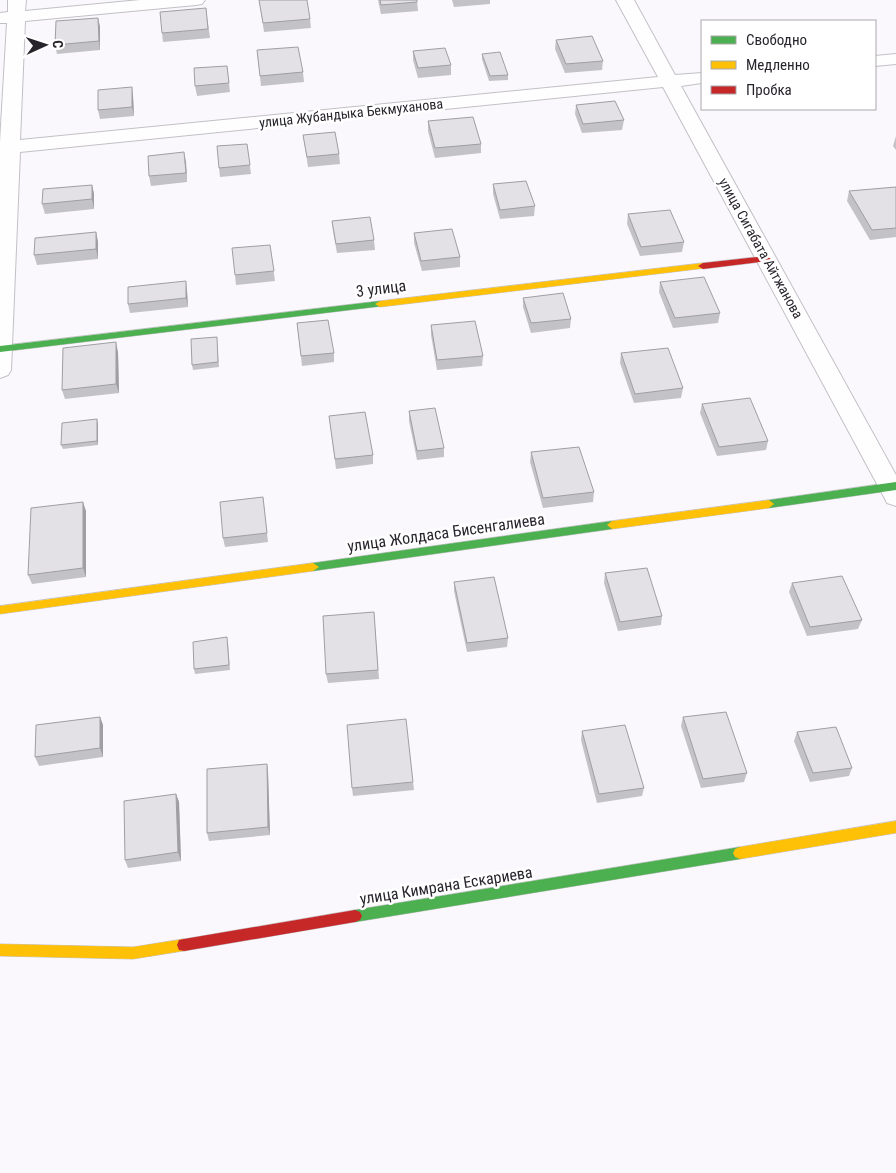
<svg xmlns="http://www.w3.org/2000/svg" width="896" height="1173" font-family="'Roboto Condensed',sans-serif">
<rect width="100%" height="100%" fill="#faf8fc"/>
<g fill="none" stroke-linecap="round" stroke-linejoin="round">
<!-- street casing -->
<g stroke="#c2c0c6" stroke-width="2">
<g id="street">
<polygon points="8,0 26,0 25,11 140,0 205,0 202,4 196,5 25,21 20,140 658,77 616,0 634,0 675,75 702,73 702,83 681,86 896,475 896,506 887,503 884,497 663,87 20,152 11,370 8,375 0,378 0,142 7,23 0,23 0,13 8,12"/>
<polygon points="896,54 896,64 875,66 875,56"/>
</g>
</g>
<!-- fast casing -->
<g stroke="#c2c0c6" stroke-width="1">
<g id="fast">
<polygon points="380,301 383,302 383,306 0,352 0,346"/>
<polygon points="896,482 896,490 769,508 764,504 769,500"/>
<polygon points="612,521 617,525 612,529 313,571 307,567 313,563"/>
<polygon points="740,847 745,849 747,853 745,857 740,859 355,922 350,920 348,916 350,912 355,910"/>
</g>
</g>
<!-- slow casing -->
<g stroke="#c2c0c6" stroke-width="1">
<g id="slow">
<polygon points="703,263 706,264 706,268 380,307 375,304 380,301"/>
<polygon points="769,500 774,504 769,508 612,529 607,525 612,521"/>
<polygon points="313,563 319,567 313,571 0,614 0,606"/>
<polygon points="896,821 896,833 740,859 735,857 733,853 735,849 740,847"/>
<polygon points="184,939 189,940 191,945 189,950 133,959 0,956 0,944 133,947"/>
</g>
</g>
<!-- jam casing -->
<g stroke="#c2c0c6" stroke-width="1">
<g id="jam">
<polygon points="766,256 771,259 769,261 703,269 698,266 703,263"/>
<polygon points="355,910 360,912 362,916 360,920 355,922 184,951 179,950 177,945 179,940 184,939"/>
</g>
</g>
<!-- street -->
<use href="#street" fill="#fefeff" fill-rule="evenodd"/>
<!-- fast -->
<use href="#fast" fill="#4caf50" fill-rule="evenodd"/>
<!-- slow -->
<use href="#slow" fill="#ffc107" fill-rule="evenodd"/>
<!-- jam -->
<use href="#jam" fill="#c62828" fill-rule="evenodd"/>
</g>
<!-- wall -->
<g fill="#c3c2c6">
<polygon points="259,0 310,19 311,28 264,32"/>
<polygon points="378,0 417,0 418,11 381,14"/>
<polygon points="452,0 490,0 490,4 454,7"/>
<polygon points="206,8 210,38 163,42 162,33"/>
<polygon points="98,18 100,27 100,50 57,54 55,45"/>
<polygon points="556,40 603,61 602,70 565,73 555,49"/>
<polygon points="257,50 303,72 304,82 261,86"/>
<polygon points="413,51 451,65 451,75 418,78 413,60"/>
<polygon points="482,54 508,75 508,80 489,81 482,59"/>
<polygon points="227,66 230,92 197,96 195,86"/>
<polygon points="133,96 134,116 100,119 98,110"/>
<polygon points="576,105 624,120 622,130 582,133 575,114"/>
<polygon points="428,121 481,144 481,153 435,158 428,131"/>
<polygon points="303,135 339,154 340,164 308,167"/>
<polygon points="896,136 896,150 893,146"/>
<polygon points="247,144 251,174 220,177 219,168"/>
<polygon points="186,162 187,182 151,186 149,176"/>
<polygon points="493,184 535,206 534,216 500,219 493,194"/>
<polygon points="92,185 94,194 94,209 45,214 42,204"/>
<polygon points="896,187 896,237 870,240 847,201 849,191"/>
<polygon points="628,214 684,242 682,252 640,256 627,224"/>
<polygon points="332,221 374,240 375,250 337,253 333,231"/>
<polygon points="96,232 98,242 98,259 37,265 34,255"/>
<polygon points="414,233 460,257 460,267 422,271 414,243"/>
<polygon points="270,245 275,281 236,285 235,275"/>
<polygon points="660,282 720,313 718,323 673,328 659,292"/>
<polygon points="187,291 188,307 130,313 128,304"/>
<polygon points="523,298 571,319 570,328 531,333 523,307"/>
<polygon points="297,323 334,353 334,362 302,366"/>
<polygon points="431,325 483,356 482,366 437,370 431,335"/>
<polygon points="217,341 219,367 193,370 192,365"/>
<polygon points="118,352 119,393 65,399 62,390"/>
<polygon points="621,353 683,388 681,398 634,403 620,363"/>
<polygon points="702,404 768,441 766,450 717,456 700,413"/>
<polygon points="409,411 444,448 444,457 417,460 409,421"/>
<polygon points="329,416 373,455 373,464 336,469"/>
<polygon points="98,424 98,445 63,449 61,445"/>
<polygon points="531,452 594,492 593,502 543,508 530,462"/>
<polygon points="263,497 268,542 225,547 223,538"/>
<polygon points="86,511 86,577 32,584 28,575"/>
<polygon points="605,573 662,616 661,625 618,631 604,583"/>
<polygon points="454,582 508,638 507,647 467,652 454,591"/>
<polygon points="792,583 862,620 858,629 807,636 789,592"/>
<polygon points="374,612 379,679 328,683 326,674"/>
<polygon points="228,642 230,670 195,674 194,669"/>
<polygon points="100,717 103,725 103,757 39,766 35,757"/>
<polygon points="683,717 747,773 744,782 701,788 681,726"/>
<polygon points="582,731 644,788 642,796 597,803 581,740"/>
<polygon points="797,732 852,768 849,776 810,782 794,741"/>
<polygon points="267,764 268,772 270,835 209,841 207,833"/>
<polygon points="413,782 414,790 353,796 352,788"/>
<polygon points="176,794 179,802 181,861 128,868 125,860"/>
</g>
<!-- shaded-wall -->
<g fill="#9f9ea1">
<polygon points="98,18 100,27 100,50 99,41"/>
<polygon points="132,87 133,96 134,116 132,107"/>
<polygon points="184,152 186,162 187,182 186,173"/>
<polygon points="92,185 94,194 94,209 92,199"/>
<polygon points="96,232 98,242 98,259 96,249"/>
<polygon points="186,281 187,291 188,307 186,298"/>
<polygon points="116,342 118,352 119,393 116,384"/>
<polygon points="97,419 98,424 98,445 97,441"/>
<polygon points="83,502 86,511 86,577 83,568"/>
<polygon points="100,717 103,725 103,757 100,748"/>
<polygon points="267,764 268,772 270,835 268,827"/>
<polygon points="176,794 179,802 181,861 178,852"/>
</g>
<!-- building -->
<g fill="#e3e1e6" stroke="#9f9ea1">
<polygon points="259,0 307,0 310,19 263,23"/>
<polygon points="380,0 417,0 417,2 381,5"/>
<polygon points="206,8 208,29 162,33 160,12"/>
<polygon points="98,18 99,41 55,45 56,21"/>
<polygon points="592,36 603,61 566,64 556,40"/>
<polygon points="298,47 303,72 260,76 257,50"/>
<polygon points="445,48 451,65 418,68 413,51"/>
<polygon points="500,52 508,75 490,76 482,54"/>
<polygon points="227,66 229,83 195,86 194,68"/>
<polygon points="132,87 132,107 98,110 98,90"/>
<polygon points="615,101 624,120 583,124 576,105"/>
<polygon points="473,117 481,144 435,148 428,121"/>
<polygon points="335,132 339,154 307,157 303,135"/>
<polygon points="247,144 250,165 219,168 217,146"/>
<polygon points="184,152 186,173 149,176 148,156"/>
<polygon points="526,181 535,206 500,210 493,184"/>
<polygon points="92,185 92,199 42,204 43,189"/>
<polygon points="896,187 896,228 872,230 849,191"/>
<polygon points="670,210 684,242 641,247 628,214"/>
<polygon points="370,217 374,240 336,244 332,221"/>
<polygon points="452,229 460,257 421,261 414,233"/>
<polygon points="96,232 96,249 34,255 35,238"/>
<polygon points="270,245 274,271 235,275 232,248"/>
<polygon points="704,277 720,313 675,318 660,282"/>
<polygon points="186,281 186,298 128,304 128,287"/>
<polygon points="563,293 571,319 531,323 523,298"/>
<polygon points="328,320 334,353 301,356 297,323"/>
<polygon points="475,321 483,356 437,360 431,325"/>
<polygon points="217,337 218,362 192,365 191,339"/>
<polygon points="116,342 116,384 62,390 63,348"/>
<polygon points="668,348 683,388 635,394 621,353"/>
<polygon points="750,398 768,441 719,447 702,404"/>
<polygon points="435,408 444,448 417,451 409,411"/>
<polygon points="365,412 373,455 335,459 329,416"/>
<polygon points="97,419 97,441 61,445 62,423"/>
<polygon points="579,447 594,492 543,498 531,452"/>
<polygon points="263,497 267,533 223,538 220,502"/>
<polygon points="83,502 83,568 28,575 31,508"/>
<polygon points="647,568 662,616 620,622 605,573"/>
<polygon points="842,576 862,620 810,627 792,583"/>
<polygon points="494,577 508,638 467,643 454,582"/>
<polygon points="374,612 378,670 326,674 323,616"/>
<polygon points="227,637 229,665 194,669 193,642"/>
<polygon points="726,712 747,773 703,779 683,717"/>
<polygon points="100,717 100,748 35,757 36,725"/>
<polygon points="406,719 413,782 352,788 347,725"/>
<polygon points="625,725 644,788 599,794 582,731"/>
<polygon points="836,727 852,768 813,773 797,732"/>
<polygon points="267,764 268,827 207,833 207,769"/>
<polygon points="176,794 178,852 125,860 124,801"/>
</g>
<g text-anchor="middle" stroke-width="5" stroke-linejoin="round" paint-order="stroke">
<!-- far-street labels -->
<g font-size="14" fill="#28242c" stroke="#fff">
<text transform="translate(351 113) rotate(-6)" y="5">улица Жубандыка Бекмуханова</text>
<text transform="translate(761 248) rotate(61)" y="5">улица Сигабата Айтжанова</text>
</g>
<!-- street labels -->
<g font-size="16" fill="#28242c" stroke="#fff">
<text transform="translate(381 288) rotate(-7)" y="6">3 улица</text>
<text transform="translate(446 532) rotate(-8)" y="6">улица Жолдаса Бисенгалиева</text>
<text transform="translate(446 885) rotate(-9)" y="6">улица Кимрана Ескариева</text>
</g>
</g>
<!-- legend -->
<rect x="701" y="20" width="175" height="90" fill="#ffffff" stroke="#a9a7ab"/>
<rect x="711" y="36" width="25" height="8" fill="#4caf50" stroke="#a9a7ab"/>
<text x="746" y="45" font-size="15" fill="#28242c">Свободно</text>
<rect x="711" y="61" width="25" height="8" fill="#ffc107" stroke="#a9a7ab"/>
<text x="746" y="70" font-size="15" fill="#28242c">Медленно</text>
<rect x="711" y="86" width="25" height="8" fill="#c62828" stroke="#a9a7ab"/>
<text x="746" y="95" font-size="15" fill="#28242c">Пробка</text>
<!-- north arrow -->
<g transform="translate(45 45) rotate(87)" stroke="#ffffff" stroke-width="4" paint-order="stroke">
<path d="M0-4L9 19L0 12L-9 19Z" fill="#28242c"/>
<text y="-8" font-size="14" font-weight="bold" text-anchor="middle" fill="#28242c">С</text>
</g>
</svg>
